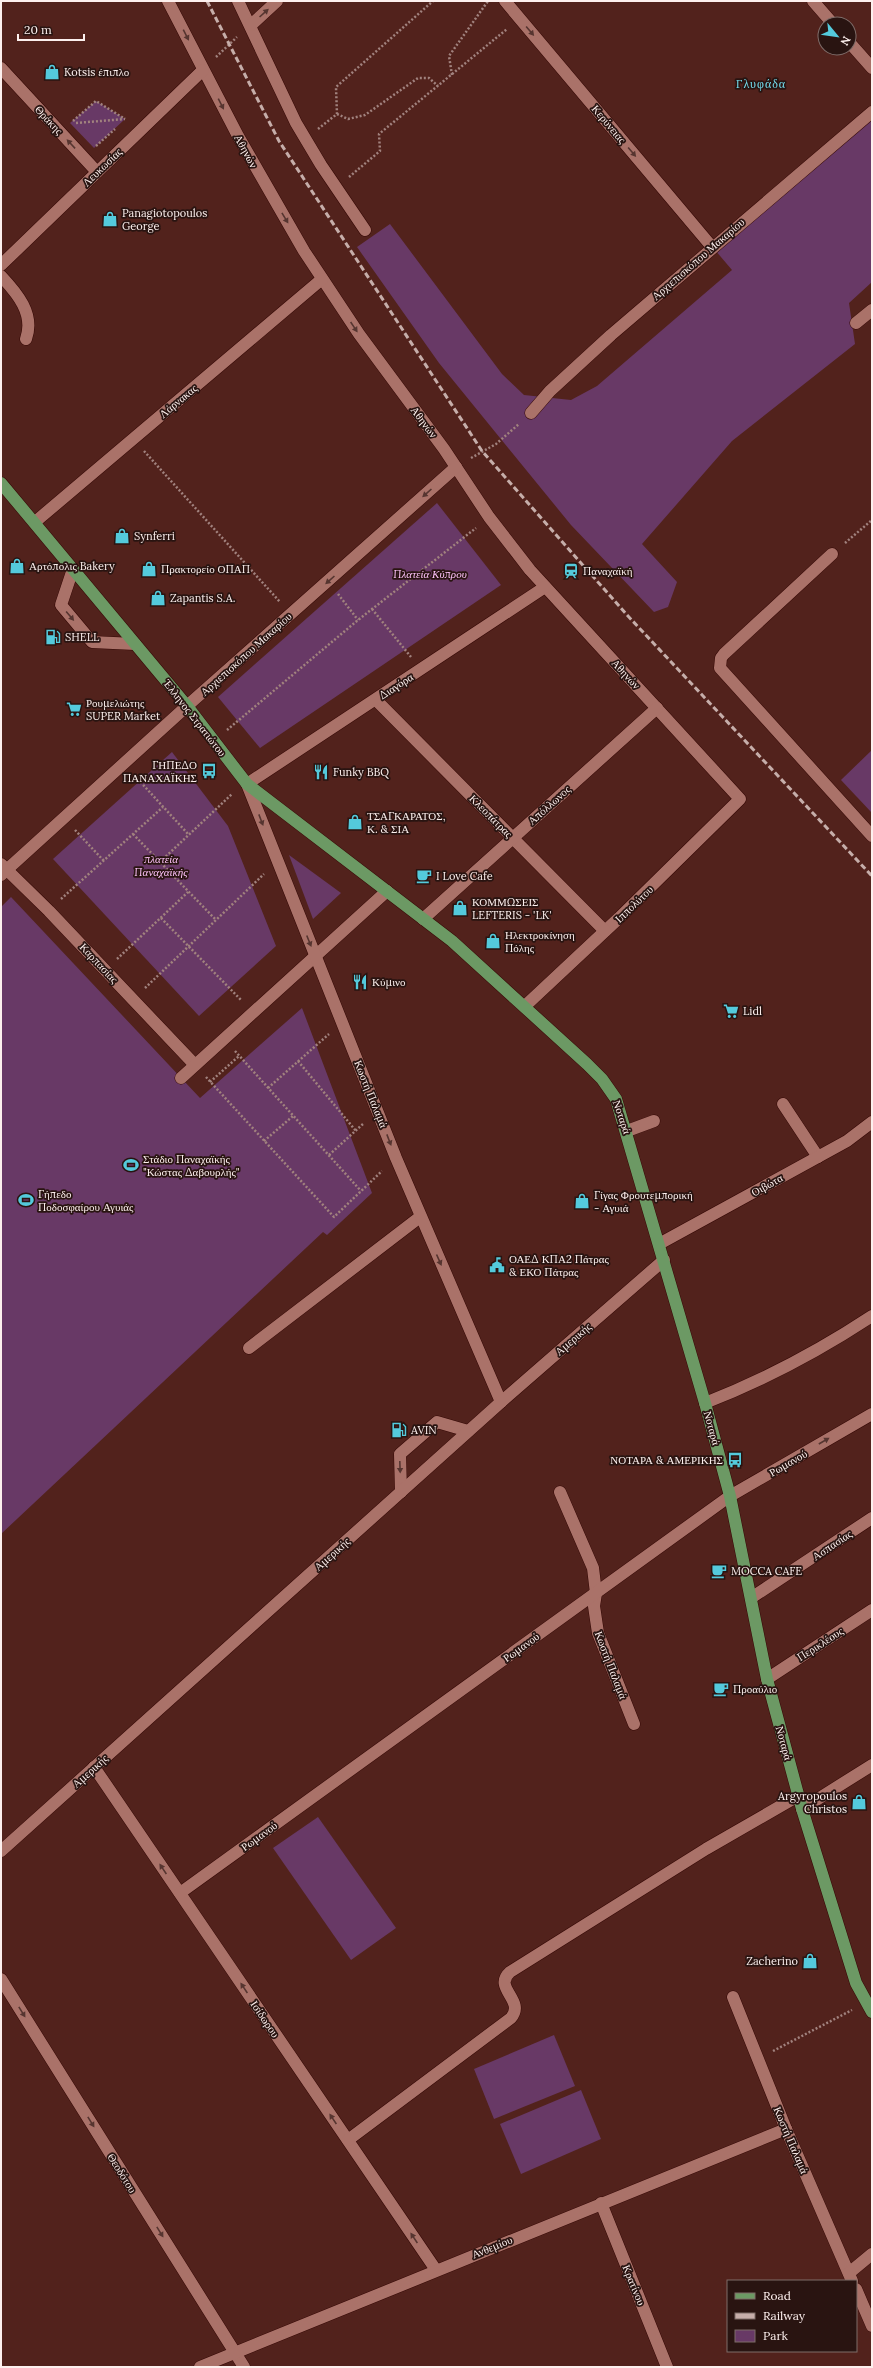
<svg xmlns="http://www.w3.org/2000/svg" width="873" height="2368" font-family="Lora,serif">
<rect width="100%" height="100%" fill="#52221c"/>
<!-- green -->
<g fill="#683966">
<polygon points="96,101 125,119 94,148 70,123"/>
<polygon points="872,116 872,282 849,303 855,344 732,441 642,544 677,582 668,607 654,612 571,525 439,363 357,247 390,224 502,374 524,395 571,400 597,386 732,270 715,250"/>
<polygon points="437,503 501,585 260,748 218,697"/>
<polygon points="872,750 872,813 841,780"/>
<polygon points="172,752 228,826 276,946 199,1016 53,859"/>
<polygon points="289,855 341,893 313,919"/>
<polygon points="11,897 200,1098 302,1008 372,1193 327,1235 323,1232 1,1534 1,907"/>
<polygon points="318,1817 396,1928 351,1960 273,1848"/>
<polygon points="554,2035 575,2086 494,2119 474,2069"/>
<polygon points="581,2090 601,2139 521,2174 500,2124"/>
</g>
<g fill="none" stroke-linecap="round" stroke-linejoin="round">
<!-- minor casing -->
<g stroke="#350805" stroke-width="13">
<g id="minor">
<polyline points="168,1 238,136 304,251 359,334 444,449 489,517 530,570 740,799 619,918 525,1006"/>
<polyline points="238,1 296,123 321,165 365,230"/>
<polyline points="505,1 712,247"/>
<polyline points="813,1 833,24"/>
<polyline points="251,25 277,1"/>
<polyline points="849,42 872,68"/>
<polyline points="1,68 97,172"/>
<polyline points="1,265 203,70"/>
<path d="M1,276C17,293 35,314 26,339"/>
<polyline points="856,323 872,310"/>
<polyline points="531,413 550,391 611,335 872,112"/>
<polyline points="35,522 322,279"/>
<polyline points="832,554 724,654 721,658 720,668 872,836"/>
<polyline points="73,569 61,605 92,642 135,644"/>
<polyline points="376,700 605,931"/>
<polyline points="1,864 49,911 195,1065"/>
<polyline points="1,875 187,706 456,467"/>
<polyline points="423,919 657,708"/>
<polyline points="181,1078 387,891"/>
<polyline points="783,1104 818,1157"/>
<polyline points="627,1131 654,1121"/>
<polyline points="659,1244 847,1141 872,1122"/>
<polyline points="249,1348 420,1217"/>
<polyline points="501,1402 396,1158 247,784 545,587"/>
<path d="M705,1403C764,1380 819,1351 872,1316"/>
<polyline points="401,1492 400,1454 437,1422 468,1431"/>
<polyline points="560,1492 593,1568 596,1593 594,1606 598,1633 634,1724"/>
<polyline points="751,1598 872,1518"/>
<polyline points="767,1679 872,1610"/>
<polyline points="94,1767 436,2270"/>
<polyline points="802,1809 872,1765"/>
<polyline points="1,1851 501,1402 664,1260"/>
<polyline points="180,1893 730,1496 872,1414"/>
<polyline points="1,1979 244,2367"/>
<polyline points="733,1997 786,2129 852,2281"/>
<path d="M348,2140L511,2018C526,2000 492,1988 510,1972L706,1849L798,1796"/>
<polyline points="601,2203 667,2367"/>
<polyline points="849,2273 872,2254"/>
<polyline points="856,2289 872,2326"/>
<polyline points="200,2367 786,2129"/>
</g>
</g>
<!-- major casing -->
<g stroke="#350805" stroke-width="13">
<polyline id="major" points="1,483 187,706 247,784 452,941 587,1064 602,1079 616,1099 705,1403 730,1496 767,1679 802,1809 856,1983 872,2012"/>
</g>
<!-- path -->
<g stroke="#a1827e" stroke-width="2.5" stroke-dasharray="2 2" stroke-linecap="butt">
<polyline points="216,57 237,37"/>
<polyline points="452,75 449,56 488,1"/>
<polyline points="337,114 348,119 365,115 418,78 429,78 438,86"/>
<polyline points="73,121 96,101 125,119"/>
<polyline points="76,123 125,119"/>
<polyline points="318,129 337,114 336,87 433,1"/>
<polyline points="96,146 115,129"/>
<polyline points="349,177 380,151 379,134 507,29"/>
<polyline points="144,451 280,602"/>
<polyline points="471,458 496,444 519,424"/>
<polyline points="845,543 872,520"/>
<polyline points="338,594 358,620"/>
<polyline points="372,609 411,657"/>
<polyline points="227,730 358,620 476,528"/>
<polyline points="135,776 189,835"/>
<polyline points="75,830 104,861"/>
<polyline points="133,834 216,920"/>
<polyline points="160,862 232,794"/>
<polyline points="61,899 163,807"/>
<polyline points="161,918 242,1001"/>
<polyline points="117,959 188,892"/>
<polyline points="145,988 264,874"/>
<polyline points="235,1051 361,1191"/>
<polyline points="298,1061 356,1131"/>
<polyline points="206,1077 334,1217 382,1171"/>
<polyline points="210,1082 239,1056"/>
<polyline points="268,1088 329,1034"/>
<polyline points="264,1141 293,1116"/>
<polyline points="329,1155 364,1123"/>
<polyline points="773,2051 852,2010"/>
</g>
<!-- minor -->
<use href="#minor" stroke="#aa7269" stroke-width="12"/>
<!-- major -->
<use href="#major" stroke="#6c9964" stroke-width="12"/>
<!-- rail -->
<polyline stroke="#c6aeaa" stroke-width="3" stroke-dasharray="6 3" stroke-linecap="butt" points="207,1 279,141 482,451 627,615 872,876"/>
</g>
<!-- one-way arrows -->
<defs><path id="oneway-solid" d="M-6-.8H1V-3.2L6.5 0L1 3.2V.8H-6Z"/></defs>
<g fill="#563530">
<use href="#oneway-solid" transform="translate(264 13) rotate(-42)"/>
<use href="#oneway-solid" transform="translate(530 31) rotate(50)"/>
<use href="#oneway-solid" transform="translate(186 35) rotate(63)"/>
<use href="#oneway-solid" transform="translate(221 104) rotate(63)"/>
<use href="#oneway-solid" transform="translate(71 144) rotate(-133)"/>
<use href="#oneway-solid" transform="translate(632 152) rotate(50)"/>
<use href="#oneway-solid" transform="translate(285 218) rotate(59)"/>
<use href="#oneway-solid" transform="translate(354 327) rotate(56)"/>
<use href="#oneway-solid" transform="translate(427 493) rotate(138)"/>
<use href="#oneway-solid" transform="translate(330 580) rotate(138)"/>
<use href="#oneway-solid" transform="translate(70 616) rotate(50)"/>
<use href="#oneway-solid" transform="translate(261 820) rotate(69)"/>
<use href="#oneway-solid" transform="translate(309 941) rotate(68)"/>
<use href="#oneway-solid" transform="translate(389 1140) rotate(69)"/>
<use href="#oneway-solid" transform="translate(439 1260) rotate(66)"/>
<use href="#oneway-solid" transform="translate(824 1441) rotate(-30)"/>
<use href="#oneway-solid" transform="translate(400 1467) rotate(88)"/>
<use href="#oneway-solid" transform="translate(163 1869) rotate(-124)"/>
<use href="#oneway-solid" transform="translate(244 1988) rotate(-124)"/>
<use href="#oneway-solid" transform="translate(22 2012) rotate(58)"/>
<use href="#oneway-solid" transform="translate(333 2119) rotate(-124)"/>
<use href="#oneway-solid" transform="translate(91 2122) rotate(58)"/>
<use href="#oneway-solid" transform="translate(160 2232) rotate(58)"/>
<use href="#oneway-solid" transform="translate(414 2238) rotate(-124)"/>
</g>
<!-- icons -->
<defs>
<g id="shop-bare" transform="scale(1.2)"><path d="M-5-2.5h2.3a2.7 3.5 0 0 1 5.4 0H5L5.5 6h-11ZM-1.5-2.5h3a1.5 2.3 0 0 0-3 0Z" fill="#54cadc" stroke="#291411" stroke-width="2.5" paint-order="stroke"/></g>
<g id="station-bare" transform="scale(1.2)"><path d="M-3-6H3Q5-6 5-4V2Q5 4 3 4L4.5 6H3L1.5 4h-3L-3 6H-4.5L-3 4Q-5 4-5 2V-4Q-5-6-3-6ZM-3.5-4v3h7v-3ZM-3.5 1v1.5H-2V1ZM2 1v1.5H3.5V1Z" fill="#54cadc" stroke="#291411" stroke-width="2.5" paint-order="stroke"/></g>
<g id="fuel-bare" transform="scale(1.2)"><path d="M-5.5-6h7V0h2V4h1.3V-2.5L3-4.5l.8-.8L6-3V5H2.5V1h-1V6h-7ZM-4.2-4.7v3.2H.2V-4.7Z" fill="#54cadc" stroke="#291411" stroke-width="2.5" paint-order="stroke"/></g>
<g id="supermarket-bare" transform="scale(1.2)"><path d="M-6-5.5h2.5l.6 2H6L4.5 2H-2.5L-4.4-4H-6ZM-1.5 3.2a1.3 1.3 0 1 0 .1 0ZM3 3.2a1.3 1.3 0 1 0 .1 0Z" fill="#54cadc" stroke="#291411" stroke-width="2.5" paint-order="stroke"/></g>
<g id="bus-bare" transform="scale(1.2)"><path d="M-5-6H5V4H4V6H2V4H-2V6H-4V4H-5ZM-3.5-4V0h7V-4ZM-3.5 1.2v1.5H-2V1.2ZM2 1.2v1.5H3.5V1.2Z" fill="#54cadc" stroke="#291411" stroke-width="2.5" paint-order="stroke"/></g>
<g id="restaurant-bare" transform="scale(1.2)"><path d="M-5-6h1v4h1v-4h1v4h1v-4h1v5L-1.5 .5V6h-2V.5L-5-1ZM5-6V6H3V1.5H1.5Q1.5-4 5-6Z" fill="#54cadc" stroke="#291411" stroke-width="2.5" paint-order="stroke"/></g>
<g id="cafe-bare" transform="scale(1.2)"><path d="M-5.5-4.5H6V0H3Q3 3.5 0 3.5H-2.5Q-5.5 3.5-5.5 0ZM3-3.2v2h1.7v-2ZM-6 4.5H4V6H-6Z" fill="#54cadc" stroke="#291411" stroke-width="2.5" paint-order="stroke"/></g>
<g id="stadium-bare" transform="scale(1.2)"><path d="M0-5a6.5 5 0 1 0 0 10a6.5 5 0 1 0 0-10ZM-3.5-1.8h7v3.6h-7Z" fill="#54cadc" stroke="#291411" stroke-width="2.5" paint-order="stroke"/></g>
<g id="civic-bare" transform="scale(1.2)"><path d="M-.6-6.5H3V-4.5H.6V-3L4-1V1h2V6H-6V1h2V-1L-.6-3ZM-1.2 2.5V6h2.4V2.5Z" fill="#54cadc" stroke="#291411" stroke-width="2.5" paint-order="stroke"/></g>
</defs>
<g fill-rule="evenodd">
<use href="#shop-bare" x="52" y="72"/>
<use href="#shop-bare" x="110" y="219"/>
<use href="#shop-bare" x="122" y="536"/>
<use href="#shop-bare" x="17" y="566"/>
<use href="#shop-bare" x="149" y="569"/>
<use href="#station-bare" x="571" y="571"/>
<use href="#shop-bare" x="158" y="598"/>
<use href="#fuel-bare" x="53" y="637"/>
<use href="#supermarket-bare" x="74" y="709"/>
<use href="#bus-bare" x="209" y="771"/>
<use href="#restaurant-bare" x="321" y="772"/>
<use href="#shop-bare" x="355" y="822"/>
<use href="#cafe-bare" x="424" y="876"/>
<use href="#shop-bare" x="460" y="908"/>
<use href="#shop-bare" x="493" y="941"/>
<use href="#restaurant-bare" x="360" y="982"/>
<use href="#supermarket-bare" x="731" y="1011"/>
<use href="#stadium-bare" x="131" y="1165"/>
<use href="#stadium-bare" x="26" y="1200"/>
<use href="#shop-bare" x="582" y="1201"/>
<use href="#civic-bare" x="497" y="1265"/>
<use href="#fuel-bare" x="399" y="1430"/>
<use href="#bus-bare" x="735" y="1460"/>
<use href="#cafe-bare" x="719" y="1571"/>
<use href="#cafe-bare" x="721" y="1689"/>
<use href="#shop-bare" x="859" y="1802"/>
<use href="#shop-bare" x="810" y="1961"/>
</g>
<g text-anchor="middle" stroke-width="3.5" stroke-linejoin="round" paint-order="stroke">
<!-- poi labels -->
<g font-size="11" fill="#fdf0ee" stroke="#291411" text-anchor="start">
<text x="64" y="76">Kotsis έπιπλο</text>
<text x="122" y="217">Panagiotopoulos<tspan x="122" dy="13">George</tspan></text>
<text x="134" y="540">Synferri</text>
<text x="29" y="570">Αρτόπολις Bakery</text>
<text x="161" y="573">Πρακτορείο ΟΠΑΠ</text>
<text x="583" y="575">Παναχαϊκή</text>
<text x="170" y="602">Zapantis S.A.</text>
<text x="65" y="641">SHELL</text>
<text x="86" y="707">Ρουμελιώτης<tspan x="86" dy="13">SUPER Market</tspan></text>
<text x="197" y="769" text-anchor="end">ΓΗΠΕΔΟ<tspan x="197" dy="13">ΠΑΝΑΧΑΪΚΗΣ</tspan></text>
<text x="333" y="776">Funky BBQ</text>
<text x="367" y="820">ΤΣΑΓΚΑΡΑΤΟΣ,<tspan x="367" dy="13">Κ. &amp; ΣΙΑ</tspan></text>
<text x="436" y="880">I Love Cafe</text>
<text x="472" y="906">ΚΟΜΜΩΣΕΙΣ<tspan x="472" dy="13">LEFTERIS - 'LK'</tspan></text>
<text x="505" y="939">Ηλεκτροκίνηση<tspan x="505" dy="13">Πόλης</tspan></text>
<text x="372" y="986">Κύμινο</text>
<text x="743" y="1015">Lidl</text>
<text x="143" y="1163">Στάδιο Παναχαϊκής<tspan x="143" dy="13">"Κώστας Δαβουρλής"</tspan></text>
<text x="38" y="1198">Γήπεδο<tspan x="38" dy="13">Ποδοσφαίρου Αγυιάς</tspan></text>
<text x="594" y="1199">Γίγας Φρουτεμπορική<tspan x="594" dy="13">- Αγυιά</tspan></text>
<text x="509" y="1263">ΟΑΕΔ ΚΠΑ2 Πάτρας<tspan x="509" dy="13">&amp; ΕΚΟ Πάτρας</tspan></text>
<text x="411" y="1434">AVIN</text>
<text x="723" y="1464" text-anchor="end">ΝΟΤΑΡΑ &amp; ΑΜΕΡΙΚΗΣ</text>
<text x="731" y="1575">MOCCA CAFE</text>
<text x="733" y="1693">Προαύλιο</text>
<text x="847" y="1800" text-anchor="end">Argyropoulos<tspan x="847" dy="13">Christos</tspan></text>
<text x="798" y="1965" text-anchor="end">Zacherino</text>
</g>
<!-- street labels -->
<g font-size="11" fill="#fdf0ee" stroke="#291411">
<text transform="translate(49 120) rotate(47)" y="4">Θράκης</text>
<text transform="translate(609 124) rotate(50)" y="4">Κερύνειας</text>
<text transform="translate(246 151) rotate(61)" y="4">Αθηνών</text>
<text transform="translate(102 167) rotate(-44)" y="4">Λευκωσίας</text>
<text transform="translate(698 259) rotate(-41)" y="4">Αρχιεπισκόπου Μακαρίου</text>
<text transform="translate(178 401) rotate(-40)" y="4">Λάρνακας</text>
<text transform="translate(424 422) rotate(53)" y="4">Αθηνών</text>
<text transform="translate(246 654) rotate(-42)" y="4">Αρχιεπισκόπου Μακαρίου</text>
<text transform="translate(626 674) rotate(47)" y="4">Αθηνών</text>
<text transform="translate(396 686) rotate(-33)" y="4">Διαγόρα</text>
<text transform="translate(195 718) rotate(52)" y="4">Έλληνος Στρατιώτου</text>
<text transform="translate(549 805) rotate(-42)" y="4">Απόλλωνος</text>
<text transform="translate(491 816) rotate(45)" y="4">Κλεοπάτρας</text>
<text transform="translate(634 904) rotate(-44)" y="4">Ιππολύτου</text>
<text transform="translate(99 963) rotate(47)" y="4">Καρπασίας</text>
<text transform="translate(371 1094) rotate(68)" y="4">Κωστή Παλαμά</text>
<text transform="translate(622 1117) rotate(71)" y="4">Νοταρά</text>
<text transform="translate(767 1185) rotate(-29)" y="4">Οιβώτα</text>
<text transform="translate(573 1339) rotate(-41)" y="4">Αμερικής</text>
<text transform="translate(712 1428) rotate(75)" y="4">Νοταρά</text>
<text transform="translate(788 1463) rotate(-30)" y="4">Ρωμανού</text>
<text transform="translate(832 1545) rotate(-34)" y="4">Ασπασίας</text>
<text transform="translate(332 1554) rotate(-42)" y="4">Αμερικής</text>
<text transform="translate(820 1644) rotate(-33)" y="4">Περικλέους</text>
<text transform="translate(521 1647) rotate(-36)" y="4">Ρωμανού</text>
<text transform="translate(611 1665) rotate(69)" y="4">Κωστή Παλαμά</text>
<text transform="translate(784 1743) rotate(75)" y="4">Νοταρά</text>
<text transform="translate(90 1771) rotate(-42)" y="4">Αμερικής</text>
<text transform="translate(259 1836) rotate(-36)" y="4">Ρωμανού</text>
<text transform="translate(265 2019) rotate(56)" y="4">Ισίδωρου</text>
<text transform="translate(791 2140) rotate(67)" y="4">Κωστή Παλαμά</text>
<text transform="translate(122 2173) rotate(58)" y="4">Θεοδότου</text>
<text transform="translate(492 2247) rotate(-22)" y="4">Ανθεμίου</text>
<text transform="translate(634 2285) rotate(68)" y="4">Κρατίνου</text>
</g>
<!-- park labels -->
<g font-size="11" font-style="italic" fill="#fcc1f8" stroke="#291411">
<text x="430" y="578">Πλατεία Κύπρου</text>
<text x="161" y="863">πλατεία<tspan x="161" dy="13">Παναχαϊκής</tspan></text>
</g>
<!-- neighbourhood labels -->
<g font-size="12" letter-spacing="1" fill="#75deef" stroke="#291411">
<text x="761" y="88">Γλυφάδα</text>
</g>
</g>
<!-- border -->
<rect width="873" height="2368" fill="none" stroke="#fdf0ee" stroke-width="4"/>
<!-- legend -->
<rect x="727" y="2280" width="130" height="72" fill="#291411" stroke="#7e6c69"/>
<rect x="735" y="2293" width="20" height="6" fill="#6c9964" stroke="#7e6c69"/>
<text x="763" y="2300" font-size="12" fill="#fdf0ee">Road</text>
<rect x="735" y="2313" width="20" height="6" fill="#c6aeaa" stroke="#7e6c69"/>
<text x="763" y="2320" font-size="12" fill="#fdf0ee">Railway</text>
<rect x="735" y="2330" width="20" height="12" fill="#683966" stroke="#7e6c69"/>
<text x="763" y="2340" font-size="12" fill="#fdf0ee">Park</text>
<!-- north arrow -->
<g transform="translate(837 36) rotate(119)"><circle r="19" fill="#291411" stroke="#7e6c69"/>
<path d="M0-3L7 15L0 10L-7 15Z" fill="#54cadc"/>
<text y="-6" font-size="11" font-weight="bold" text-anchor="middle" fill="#fdf0ee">N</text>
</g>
<!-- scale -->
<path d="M18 34v6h66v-6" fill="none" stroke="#fdf0ee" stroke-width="2"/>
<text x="24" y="34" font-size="12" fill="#fdf0ee" stroke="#291411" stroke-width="3" paint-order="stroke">20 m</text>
</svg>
